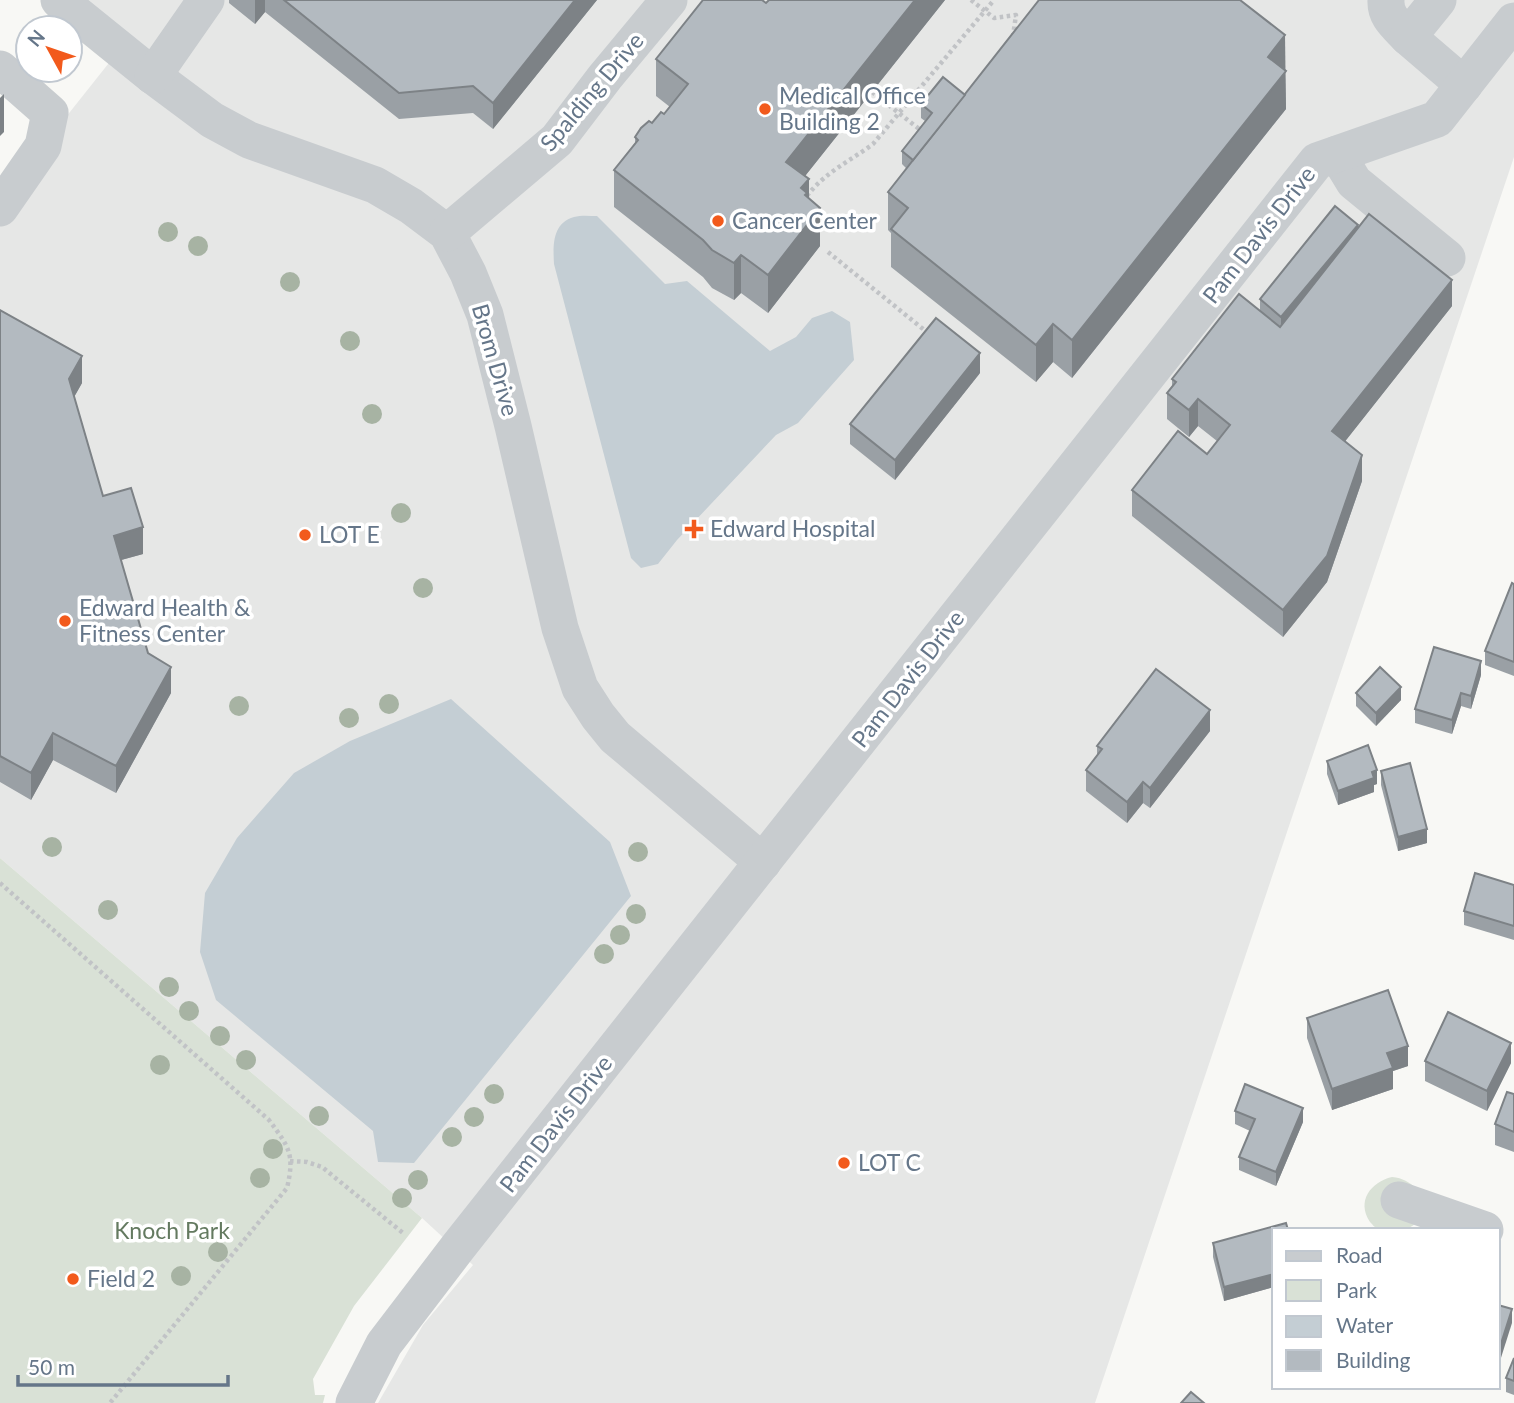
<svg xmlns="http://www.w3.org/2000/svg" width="1514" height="1403" font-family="Lato,sans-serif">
<rect width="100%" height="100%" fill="#f8f8f5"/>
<!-- built -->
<g fill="#e6e7e6">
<polygon points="77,0 189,0 149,61"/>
<polygon points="205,0 1514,0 1514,157 1095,1403 378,1403 423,1325 473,1265 422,1218 0,858 0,200 120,49 154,74"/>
</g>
<!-- green -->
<g fill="#d9e1d6">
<polygon points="0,858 422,1218 354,1306 313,1379 315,1395 325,1395 323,1403 0,1403"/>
<path d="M1392,1177C1403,1178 1409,1182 1417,1189L1415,1224C1407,1230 1403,1230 1394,1230C1390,1230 1382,1231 1378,1229C1375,1228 1372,1224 1370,1222C1356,1201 1371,1182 1392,1177Z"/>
</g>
<!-- water -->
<g fill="#c4ced4">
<path d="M597,216L665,284L687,281L770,351L796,337L812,318L832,311L850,322L854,360L798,423L776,435L677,540L658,564L641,568L631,558L554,264C553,246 552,223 574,217C581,215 590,216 597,216Z"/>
<polygon points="451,699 610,842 631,896 414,1163 378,1162 373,1131 216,1000 200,952 205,893 237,838 294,773 350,741"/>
</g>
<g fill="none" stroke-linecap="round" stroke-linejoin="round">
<!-- path -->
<g stroke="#c1c3c6" stroke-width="4.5" stroke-dasharray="3.5 3.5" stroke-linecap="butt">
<polyline points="971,0 994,18 1016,15 1013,36"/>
<path d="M807,196C824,173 850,161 873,144L994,0"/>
<polyline points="828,252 928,333"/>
<path d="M0,883L269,1120C289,1147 295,1154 287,1188L110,1403"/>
<polyline points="290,1161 307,1162 322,1167 403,1233"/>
</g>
<!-- minor -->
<g stroke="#c8cccf" stroke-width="37">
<polyline points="59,0 153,76 212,120 249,140 375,185 411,206 447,233 468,273 485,315 513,426 560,628 580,688 598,716 615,737 763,862"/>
<path d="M1386,0C1385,17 1397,25 1408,37"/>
<polyline points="1438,0 1408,37 1464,85"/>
<polyline points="0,69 50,113 43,146 0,208"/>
<polyline points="153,76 206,0"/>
<polyline points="1337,154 1354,182 1447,258"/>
<polyline points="447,233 557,140 605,77 669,0"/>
<polyline points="1399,1200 1485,1230"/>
<polyline points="354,1403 384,1344 458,1247 1317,161 1437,119 1514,21"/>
</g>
<!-- path-bridge -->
<polyline stroke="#c1c3c6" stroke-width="4.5" stroke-dasharray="3.5 3.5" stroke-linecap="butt" points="872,92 923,132"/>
</g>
<!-- trees -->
<g fill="#a7b3a3">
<circle cx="168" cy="232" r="10"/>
<circle cx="198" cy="246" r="10"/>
<circle cx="290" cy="282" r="10"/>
<circle cx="350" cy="341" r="10"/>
<circle cx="372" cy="414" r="10"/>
<circle cx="401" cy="513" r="10"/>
<circle cx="423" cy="588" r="10"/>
<circle cx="389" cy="704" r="10"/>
<circle cx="239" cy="706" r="10"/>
<circle cx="349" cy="718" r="10"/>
<circle cx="52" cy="847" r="10"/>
<circle cx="638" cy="852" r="10"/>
<circle cx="108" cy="910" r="10"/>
<circle cx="636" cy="914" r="10"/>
<circle cx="620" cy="935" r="10"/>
<circle cx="604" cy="954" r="10"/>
<circle cx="169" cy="987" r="10"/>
<circle cx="189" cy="1011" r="10"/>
<circle cx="220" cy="1036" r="10"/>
<circle cx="246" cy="1060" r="10"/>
<circle cx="160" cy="1065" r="10"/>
<circle cx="494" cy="1094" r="10"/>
<circle cx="319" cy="1116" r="10"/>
<circle cx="474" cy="1117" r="10"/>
<circle cx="452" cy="1137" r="10"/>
<circle cx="273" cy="1149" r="10"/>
<circle cx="260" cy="1178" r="10"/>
<circle cx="418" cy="1180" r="10"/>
<circle cx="402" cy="1198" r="10"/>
<circle cx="218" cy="1252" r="10"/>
<circle cx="181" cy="1276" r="10"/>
</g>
<!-- wall -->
<g fill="#9aa0a5">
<polygon points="229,0 597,0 493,129 473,113 399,119 265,12 255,24 229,3"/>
<polygon points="945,0 805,176 809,199 820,246 768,313 741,293 734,300 712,288 703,277 614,207 614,170 635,143 635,137 664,114 670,107 656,96 656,59 766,3"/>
<polygon points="1285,70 1286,109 1072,378 1053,362 1036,382 891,267 891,233 888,230 888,192 907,169 902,164 902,151 925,121 921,118 921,104 965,95"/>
<polygon points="1358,228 1452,306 1345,441 1362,481 1327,582 1283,637 1132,516 1132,490 1207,454 1217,441 1198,426 1189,437 1167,419 1167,393 1172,386 1172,379 1260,311 1260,299"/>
<polygon points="0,310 82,383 74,397 103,496 143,554 121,560 148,653 171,693 116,793 53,760 31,800 0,782"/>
<polygon points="980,373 895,480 850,444 850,424"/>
<polygon points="1514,584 1514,676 1485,665 1485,651"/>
<polygon points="1481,675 1471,709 1461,706 1452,734 1415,723 1415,709"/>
<polygon points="1356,693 1401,700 1376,726 1356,706"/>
<polygon points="1210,731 1150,808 1143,803 1127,823 1086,791 1086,770 1097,756 1097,746"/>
<polygon points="1327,761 1377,784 1374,785 1374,792 1338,805 1327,774"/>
<polygon points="1381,771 1427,843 1398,851 1381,785"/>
<polygon points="1514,885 1514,940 1464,925 1464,911"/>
<polygon points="1307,1018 1408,1066 1393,1071 1393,1089 1332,1110 1307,1038"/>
<polygon points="1425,1061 1511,1063 1487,1111 1425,1081"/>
<polygon points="1514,1094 1514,1152 1495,1145 1495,1124"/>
<polygon points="1235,1111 1303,1122 1276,1186 1239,1170 1239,1157 1250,1131 1235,1124"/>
<polygon points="1274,1230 1274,1287 1224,1301 1213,1257 1213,1243"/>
<polygon points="1514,1358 1514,1395 1506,1392 1506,1378"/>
</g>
<!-- shaded-wall -->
<g fill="#7d8286">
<polygon points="255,0 265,0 265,12 255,24"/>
<polygon points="575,0 597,0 493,129 493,103"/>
<polygon points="915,0 945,0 786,200 786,162"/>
<polygon points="1285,35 1286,109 1072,378 1072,340 1268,57"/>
<polygon points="4,94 4,132 0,136 0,98"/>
<polygon points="809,179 809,217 820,208 820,246 768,313 768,275 801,188"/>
<polygon points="1358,225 1358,239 1281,331 1281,317"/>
<polygon points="741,255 741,293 734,300 734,263"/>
<polygon points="1452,280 1452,306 1332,458 1332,431"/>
<polygon points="1053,324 1053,362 1036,382 1036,345"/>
<polygon points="980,353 980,373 895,480 895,460"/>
<polygon points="82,356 82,383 69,406 69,379"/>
<polygon points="1198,399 1198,426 1189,437 1189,410"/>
<polygon points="1362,455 1362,481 1327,582 1283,637 1283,610"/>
<polygon points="143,527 143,554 114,562 114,536"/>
<polygon points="1481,661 1481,675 1471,709 1471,696"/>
<polygon points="171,667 171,693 116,793 116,766"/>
<polygon points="1401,687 1401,700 1376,726 1376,713"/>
<polygon points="1461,693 1461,706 1452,734 1452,720"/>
<polygon points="1210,710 1210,731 1150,808 1150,788"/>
<polygon points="53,733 53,760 31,800 31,773"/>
<polygon points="1377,770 1377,784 1374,785 1374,792 1338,805 1338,791"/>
<polygon points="1143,782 1143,803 1127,823 1127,802"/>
<polygon points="1427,829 1427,843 1398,851 1398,837"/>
<polygon points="1511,1043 1511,1063 1487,1111 1487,1091"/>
<polygon points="1408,1046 1408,1066 1393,1071 1393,1089 1332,1110 1332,1089 1387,1053"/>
<polygon points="1303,1108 1303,1122 1276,1186 1276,1172"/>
<polygon points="1274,1274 1274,1287 1224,1301 1224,1287"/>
<polygon points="1512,1309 1512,1323 1499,1364 1499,1350"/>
</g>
<!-- building -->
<g fill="#b3bac0" stroke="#7d8286" stroke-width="2">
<polygon points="284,0 575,0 493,103 473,86 399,93"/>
<polygon points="703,0 762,0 766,3 769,0 915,0 786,162 809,179 801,188 807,193 805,195 820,208 768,275 741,255 734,263 712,250 703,240 614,170 638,140 635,137 641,128 649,121 652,123 661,112 664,114 688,84 656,59"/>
<polygon points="1039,0 1240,0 1285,35 1268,57 1286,71 1072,340 1053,324 1036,345 891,229 908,208 888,192"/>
<polygon points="943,77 965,95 913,160 902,151 932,113 921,104"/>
<polygon points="1335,206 1358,225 1281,317 1260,299"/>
<polygon points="1369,214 1452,280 1332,431 1362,455 1327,556 1283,610 1132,490 1178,431 1207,454 1230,425 1198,399 1189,410 1167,393 1176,382 1172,379 1239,294 1280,327"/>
<polygon points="0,310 82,356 69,379 103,496 131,488 143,527 114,536 148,653 171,667 116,766 53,733 31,773 0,756"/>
<polygon points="936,318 980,353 895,460 850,424"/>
<polygon points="1512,583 1514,584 1514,662 1485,651"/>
<polygon points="1434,647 1481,661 1471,696 1461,693 1452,720 1415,709"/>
<polygon points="1380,667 1401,687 1376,713 1356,693"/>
<polygon points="1156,669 1210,710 1150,788 1143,782 1127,802 1086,770 1102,749 1097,746"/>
<polygon points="1368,745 1377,770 1372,772 1374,778 1338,791 1327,761"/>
<polygon points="1410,763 1427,829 1398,837 1381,771"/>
<polygon points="1475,873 1514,885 1514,926 1464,911"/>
<polygon points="1388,990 1408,1046 1387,1053 1393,1068 1332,1089 1307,1018"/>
<polygon points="1448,1012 1511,1043 1487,1091 1425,1061"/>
<polygon points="1245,1084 1303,1108 1276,1172 1239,1157 1255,1119 1235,1111"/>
<polygon points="1507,1092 1514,1094 1514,1132 1495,1124"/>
<polygon points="1286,1223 1288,1230 1274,1230 1274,1274 1224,1287 1213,1243"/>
<polygon points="1498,1305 1512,1309 1499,1350 1498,1350"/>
<polygon points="1514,1358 1514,1381 1506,1378"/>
<polygon points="1191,1392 1204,1403 1181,1403"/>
</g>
<!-- markers -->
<g fill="#f25a1c" stroke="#fff" stroke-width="2.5">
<circle cx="765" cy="109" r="7"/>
<circle cx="718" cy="221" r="7"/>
<path d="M690.5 518.5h7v7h7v7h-7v7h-7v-7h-7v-7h7z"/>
<circle cx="305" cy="535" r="7"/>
<circle cx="65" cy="621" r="7"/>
<circle cx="844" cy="1163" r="7"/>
<circle cx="73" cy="1279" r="7"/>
</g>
<g text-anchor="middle" stroke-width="7" stroke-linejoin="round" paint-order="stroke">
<!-- street labels -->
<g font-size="23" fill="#657689" stroke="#fff">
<text transform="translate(592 92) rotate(-50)" y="8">Spalding Drive</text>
<text transform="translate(1259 235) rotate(-52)" y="8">Pam Davis Drive</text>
<text transform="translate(495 360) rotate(74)" y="8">Brom Drive</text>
<text transform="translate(908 679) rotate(-52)" y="8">Pam Davis Drive</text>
<text transform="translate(556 1124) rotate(-52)" y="8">Pam Davis Drive</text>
</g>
<!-- poi labels -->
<g font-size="23" fill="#657689" stroke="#fff" text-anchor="start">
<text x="779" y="104">Medical Office<tspan x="779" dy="26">Building 2</tspan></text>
<text x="732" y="229">Cancer Center</text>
<text x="710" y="537">Edward Hospital</text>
<text x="319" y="543">LOT E</text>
<text x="79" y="616">Edward Health &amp;<tspan x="79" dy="26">Fitness Center</tspan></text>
<text x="858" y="1171">LOT C</text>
<text x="87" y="1287">Field 2</text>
</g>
<!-- park labels -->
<g font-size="23" fill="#647a60" stroke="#fff">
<text x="172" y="1239">Knoch Park</text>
</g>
</g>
<!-- legend -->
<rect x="1272" y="1228" width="228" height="161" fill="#ffffff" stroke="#c1c8d0" stroke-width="2"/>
<rect x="1286" y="1251" width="35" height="10" fill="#c8cccf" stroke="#c1c8d0" stroke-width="2"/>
<text x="1336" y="1263" font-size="21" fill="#657689">Road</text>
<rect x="1286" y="1280" width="35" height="21" fill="#d9e1d6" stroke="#c1c8d0" stroke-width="2"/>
<text x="1336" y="1298" font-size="21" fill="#657689">Park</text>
<rect x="1286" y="1316" width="35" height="21" fill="#c4ced4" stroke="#c1c8d0" stroke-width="2"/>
<text x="1336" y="1333" font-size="21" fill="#657689">Water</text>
<rect x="1286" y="1350" width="35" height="21" fill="#b3bac0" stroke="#c1c8d0" stroke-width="2"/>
<text x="1336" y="1368" font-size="21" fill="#657689">Building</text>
<!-- north arrow -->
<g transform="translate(49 49) rotate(310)"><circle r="33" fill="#ffffff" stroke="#c1c8d0" stroke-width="2"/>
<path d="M0-5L12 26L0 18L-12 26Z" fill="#f25a1c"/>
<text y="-10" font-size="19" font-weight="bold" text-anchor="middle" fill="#657689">N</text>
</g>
<!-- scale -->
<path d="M18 1375v10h210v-10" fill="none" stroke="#657689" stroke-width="3.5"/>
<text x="28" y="1375" font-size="21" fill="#657689" stroke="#ffffff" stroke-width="5" paint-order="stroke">50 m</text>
</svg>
